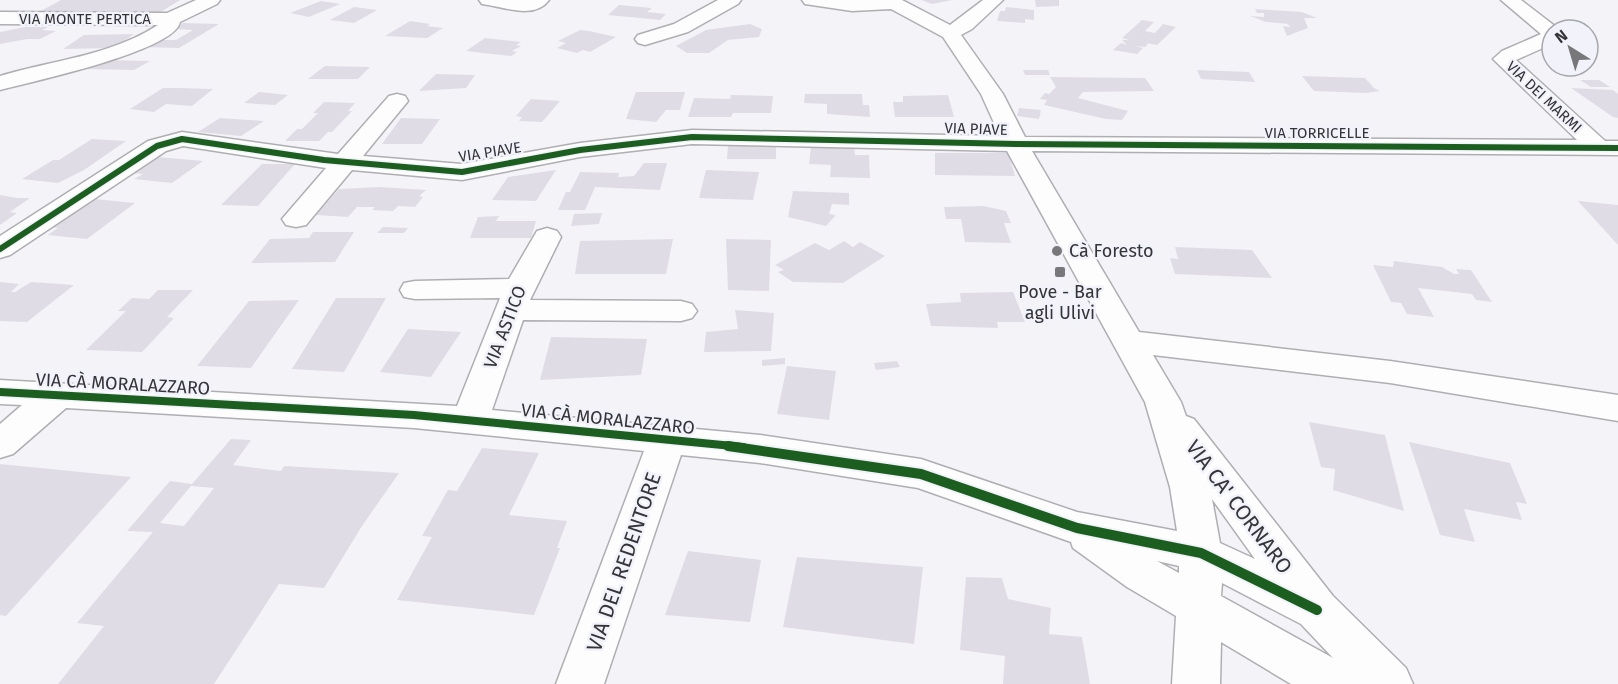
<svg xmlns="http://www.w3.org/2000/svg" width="1618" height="684" font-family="'Fira Sans',sans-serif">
<rect width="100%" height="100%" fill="#f4f4f8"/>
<!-- building -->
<g fill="#e0dce6" fill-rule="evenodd">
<polygon points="61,0 180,0 151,18 39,12"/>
<polygon points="921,0 952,0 932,4"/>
<polygon points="1035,0 1059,0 1059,6 1036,7"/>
<polygon points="321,1 340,4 309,17 290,13"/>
<polygon points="619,5 652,8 647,12 666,14 660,20 608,15"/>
<polygon points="354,7 377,10 354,23 330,20"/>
<polygon points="1006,7 1034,10 1034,20 1025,19 1025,23 997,21 1000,11 1005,11"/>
<polygon points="1255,9 1302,12 1317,18 1304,18 1308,28 1287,36 1283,26 1290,27 1288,24 1266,22 1250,16 1264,17 1264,13 1257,13"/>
<polygon points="1142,20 1154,22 1145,31 1155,33 1163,24 1176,27 1157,45 1146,43 1148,44 1145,47 1135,46 1143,48 1137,54 1113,50 1121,43 1127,45 1122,40 1129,40 1122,38"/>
<polygon points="410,21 430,24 427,26 443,28 427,38 385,36"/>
<polygon points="183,23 219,24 179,48 142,47 154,40 176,40 193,30 172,29"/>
<polygon points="750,24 762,29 759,37 728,40 709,53 687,53 676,46 706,30"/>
<polygon points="25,27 48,27 42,30 56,31 40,39 27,39 0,44 0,32"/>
<polygon points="580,30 589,31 616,37 590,52 583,50 577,53 557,48 566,43 558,41"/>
<polygon points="134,34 113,48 63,49 84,35"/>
<polygon points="485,38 521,42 516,45 521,46 512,51 517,52 511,56 466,51"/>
<polygon points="104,60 150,61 134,70 84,69"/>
<polygon points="325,66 370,67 358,79 308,79"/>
<polygon points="1023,70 1048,70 1050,75 1025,75"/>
<polygon points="1197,70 1249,72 1255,82 1201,79"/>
<polygon points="436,74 475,75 466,88 419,91"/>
<polygon points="1302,76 1365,78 1374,88 1380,91 1366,93 1314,91"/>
<polygon points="1050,77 1145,78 1154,91 1083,92 1078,98 1128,111 1122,120 1106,119 1044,105 1047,100 1040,99 1045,93 1049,94 1056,87"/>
<polygon points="1580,80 1599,80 1610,87 1591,87"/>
<polygon points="163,88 178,88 213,89 192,106 166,104 154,112 130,109"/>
<polygon points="1571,88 1613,90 1618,94 1618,118 1613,117"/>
<polygon points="259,92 288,95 275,105 244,103"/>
<polygon points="636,92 685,92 680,110 666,110 656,122 626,119"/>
<polygon points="805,94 862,94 863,105 869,105 870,117 827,114 827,104 804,103"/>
<polygon points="731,95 773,96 771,113 733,113 731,117 688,117 694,98 730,99"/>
<polygon points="948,95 954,117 895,117 893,102 903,102 903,96"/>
<polygon points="531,99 560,101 542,122 519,121 522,117 516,116"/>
<polygon points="324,102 355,103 348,111 352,111 332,132 328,132 319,141 285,141 297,129 302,129 318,113 313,113"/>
<polygon points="1019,108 1041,110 1039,119 1017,116"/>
<polygon points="220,118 264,121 241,136 198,132"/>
<polygon points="401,118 440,119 422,144 382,144"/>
<polygon points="92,139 126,141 84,170 58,183 22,179 53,160 59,160"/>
<polygon points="733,144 776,147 776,159 727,159 728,146"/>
<polygon points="811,147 854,147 855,155 869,155 870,178 830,177 831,165 809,164"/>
<polygon points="935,153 1008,153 1015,176 935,175"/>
<polygon points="158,157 203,161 172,183 134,179 143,174 134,173"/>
<polygon points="644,163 667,163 660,190 595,187 585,210 558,210 566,192 570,192 580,172 619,173 618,177 634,176"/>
<polygon points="262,164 295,164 258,206 221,205"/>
<polygon points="556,170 536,201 492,200 508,177"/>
<polygon points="706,170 759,172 753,200 699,198"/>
<polygon points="380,187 426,190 419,196 423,197 415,207 398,206 393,211 372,210 375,207 357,207 348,217 316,215 339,189"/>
<polygon points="793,191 849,193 849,205 832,204 829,214 836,215 826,226 788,217"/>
<polygon points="0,195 17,198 30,198 10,212 17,213 0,225"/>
<polygon points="95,199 135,203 87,239 48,235 58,228 51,227"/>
<polygon points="1578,201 1618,205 1618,245"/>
<polygon points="984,206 1006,211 1011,223 1004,223 1011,243 965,242 961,219 946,219 944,207"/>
<polygon points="602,213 599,224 571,226 574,214"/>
<polygon points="499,216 496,221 536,221 531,238 470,238 478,217"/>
<polygon points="383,227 408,228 404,233 377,233"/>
<polygon points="313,232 354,232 335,262 251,263 270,239 309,238"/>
<polygon points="673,239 666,274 575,274 580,241"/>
<polygon points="726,239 771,240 769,291 728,290"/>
<polygon points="844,241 853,247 860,242 885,256 843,283 793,282 778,272 784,270 775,265 815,243 829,250"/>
<polygon points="1175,247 1252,250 1272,278 1175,274 1170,258 1178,259"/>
<polygon points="1394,261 1442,267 1454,274 1459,274 1456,269 1471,270 1492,302 1476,300 1472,294 1418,288 1434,317 1407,314 1401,303 1391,302 1373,265 1393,267"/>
<polygon points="0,282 19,284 11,292 15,292 31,282 74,285 27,322 0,321"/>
<polygon points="158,290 193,290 167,317 174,318 142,352 86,350 126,311 118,311 132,298 149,299"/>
<polygon points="1013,292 1025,322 997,322 998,328 931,326 926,304 961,302 960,293"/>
<polygon points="336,298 386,298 344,372 292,369"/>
<polygon points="299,300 251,368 197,366 249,301"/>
<polygon points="735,310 774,313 771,351 704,352 706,332 738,329"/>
<polygon points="408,329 461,332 431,377 380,372"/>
<polygon points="551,337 647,339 641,375 540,380"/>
<polygon points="785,358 785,364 762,366 762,360"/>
<polygon points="897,361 900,367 876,370 874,363"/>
<polygon points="787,366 836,371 829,420 777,414"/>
<polygon points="1309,422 1385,435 1404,511 1333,490 1335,469 1321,467"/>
<path d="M231,439L251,440L233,465L281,471L284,466L399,473L362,526L324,588L279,584L214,684H58L104,626L77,623L153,532L127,531L170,481L192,484ZM191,486L214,488L184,526L160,523Z"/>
<polygon points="1409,442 1510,463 1527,504 1516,502 1522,520 1464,509 1475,542 1440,535"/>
<polygon points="482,448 539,453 509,515 567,521 557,548 560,548 534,615 397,600 432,537 422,536 448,490 457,491"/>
<polygon points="0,464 131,477 6,616 0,615"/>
<polygon points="688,551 761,560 750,622 665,615"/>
<polygon points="797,557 923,567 914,644 783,627"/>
<polygon points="966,577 1002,578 1008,599 1051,608 1049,634 1082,637 1090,684 1003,684 1005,656 960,650"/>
</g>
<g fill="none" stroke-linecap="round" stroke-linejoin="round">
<!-- minor casing -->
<g stroke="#afafb3" stroke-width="3">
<g id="minor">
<path d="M196,0H220L217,4L180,22C175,51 30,82 0,90V76C53,60 110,56 158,25L0,24V12L167,13Z"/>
<path d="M479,0H549C535,19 507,8 488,5L482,4Z"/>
<polygon points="718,0 741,0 738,4 688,32 645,45 638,43 635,39 638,35 674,24"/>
<path d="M802,0H902L950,25L983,0H1003L972,29L961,35L1003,94L1025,137L1577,140L1493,59L1502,51L1541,34L1501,0H1521L1560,30H1552V44L1516,60L1605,141H1618V155L1032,151L1139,332L1390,361L1618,395V421L1390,383L1153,355L1181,402L1186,416L1194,419L1333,596L1406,668L1413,684H1291L1221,642L1220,684H1172L1176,616L1127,587L1073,548L1071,542L918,488L760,463L681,455L604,684H556L644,451L414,428L66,408L13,454L0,458V424L22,405L0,404V380L457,406L500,298L415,299L404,297L400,290L404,283L415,281L509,279L537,231L547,228L557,231L561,237L530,300L681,301L692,304L697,311L692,318L681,321L523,320L492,410L760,435L921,459L1077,512L1177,531L1170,487L1145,402L1007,151L692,144L580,157L462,180L352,170L306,225L296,227L286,225L282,219L326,168L183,146L166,151L10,255L0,258V236L148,141L182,132L338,154L389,96L397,94L405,96L408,101L363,156L462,164L580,143L692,130L1000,136L981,94L943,37L891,9L852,11L805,4ZM1212,499L1255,559L1220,543ZM1157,561L1179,566V573ZM1222,583L1301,624L1333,658L1221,596Z"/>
</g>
</g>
<!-- minor -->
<use href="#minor" fill="#fdfdfe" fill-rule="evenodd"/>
<!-- cycleway-far2 casing -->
<g stroke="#f2f2fa" stroke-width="9">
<polyline id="cycleway-far2" points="0,249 157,146 182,139 324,160 462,172 580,150 692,137 1016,144 1618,148"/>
</g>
<!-- cycleway-far1 casing -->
<g stroke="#f2f2fa" stroke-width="11">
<polyline id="cycleway-far1" points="0,392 414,415 743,447"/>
</g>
<!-- cycleway casing -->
<g stroke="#f2f2fa" stroke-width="14">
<polyline id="cycleway" points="728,446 921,474 1077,528 1201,553 1317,610"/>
</g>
<!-- cycleway-far2 -->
<use href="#cycleway-far2" stroke="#1b5e20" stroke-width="6"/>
<!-- cycleway-far1 -->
<use href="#cycleway-far1" stroke="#1b5e20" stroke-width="8"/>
<!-- cycleway -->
<use href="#cycleway" stroke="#1b5e20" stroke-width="10"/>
</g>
<!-- markers -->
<g fill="#78787b" stroke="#f2f2fa" stroke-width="2">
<circle cx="1057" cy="251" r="6"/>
<rect x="1054" y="266" width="12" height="12" rx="3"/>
</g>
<g text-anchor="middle" stroke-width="5" stroke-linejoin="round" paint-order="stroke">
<!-- far-street labels -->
<g font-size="15" fill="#353538" stroke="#f2f2fa">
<text x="85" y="24">VIA MONTE PERTICA</text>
<text transform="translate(1544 97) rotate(43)" y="5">VIA DEI MARMI</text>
<text transform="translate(976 129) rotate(2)" y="5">VIA PIAVE</text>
<text x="1317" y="138">VIA TORRICELLE</text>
<text transform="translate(490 152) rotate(-9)" y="5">VIA PIAVE</text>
</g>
<!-- poi labels -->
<g font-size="18" fill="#353538" stroke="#f2f2fa" text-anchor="start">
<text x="1069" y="257">Cà Foresto</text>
<text x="1060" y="298" text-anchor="middle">Pove - Bar<tspan x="1060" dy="21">agli Ulivi</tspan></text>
</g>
<!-- street labels -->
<g font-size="18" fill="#353538" stroke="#f2f2fa">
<text transform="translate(505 327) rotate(-69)" y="6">VIA ASTICO</text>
<text transform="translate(123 384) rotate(3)" y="6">VIA CÀ MORALAZZARO</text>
<text transform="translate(608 419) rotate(6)" y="6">VIA CÀ MORALAZZARO</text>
</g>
<!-- near-street labels -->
<g font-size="21" fill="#353538" stroke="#f2f2fa">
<text transform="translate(1239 507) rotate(53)" y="7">VIA CA' CORNARO</text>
<text transform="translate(624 562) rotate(-71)" y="7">VIA DEL REDENTORE</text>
</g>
</g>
<!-- north arrow -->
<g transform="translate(1570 48) rotate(323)"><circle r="28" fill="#f2f2fa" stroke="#a6a6ac" stroke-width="1.5"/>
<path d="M0-4.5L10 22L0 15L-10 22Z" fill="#78787b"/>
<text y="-9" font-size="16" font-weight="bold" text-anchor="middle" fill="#353538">N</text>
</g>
</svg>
